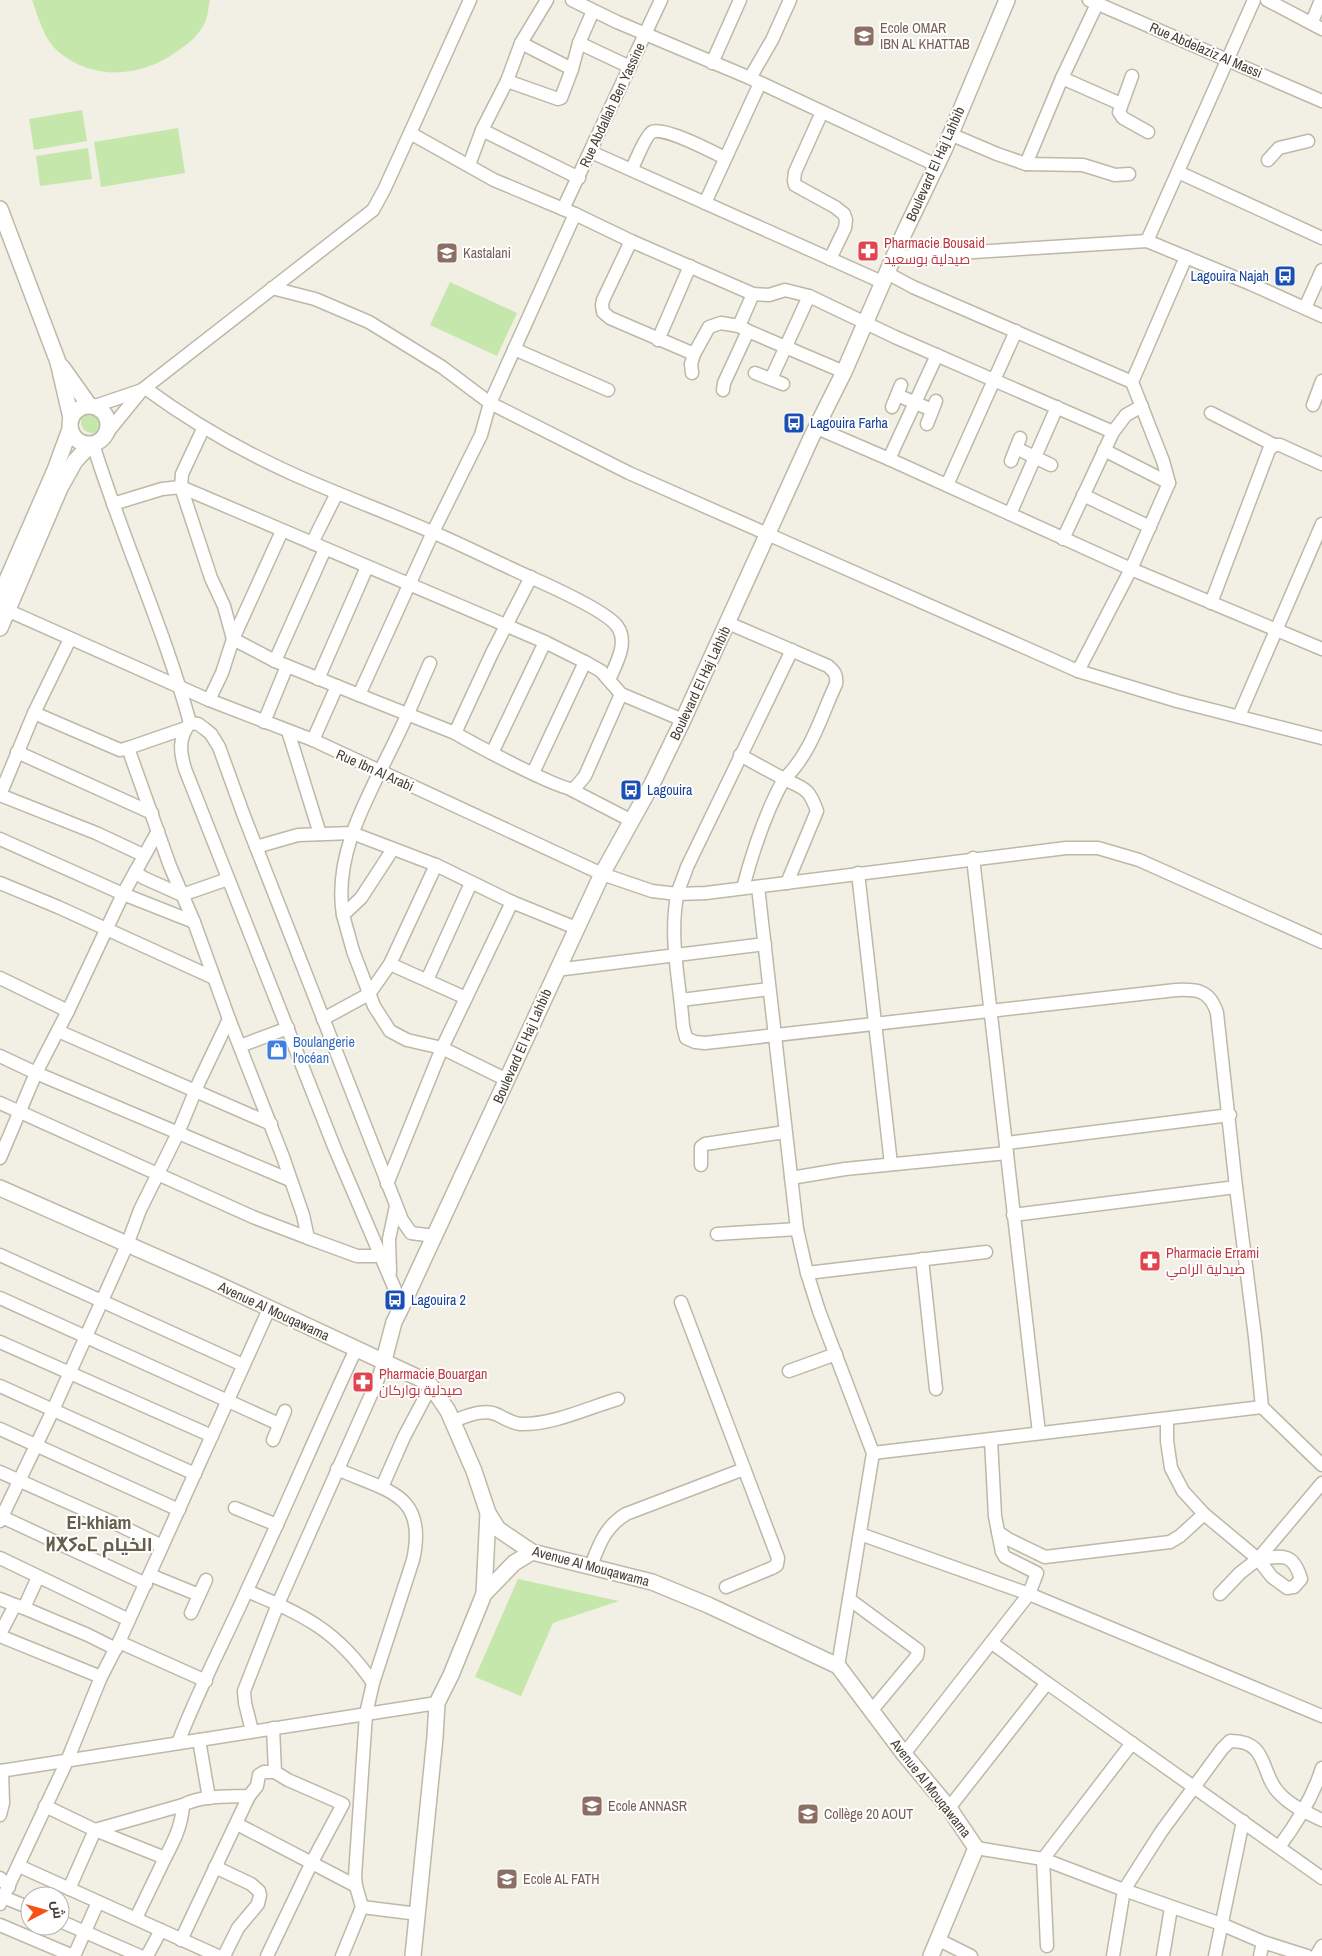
<svg xmlns="http://www.w3.org/2000/svg" width="1322" height="1956" font-family="'Archivo Narrow',Cairo,'Noto Sans Tifinagh',sans-serif">
<rect width="100%" height="100%" fill="#f2efe4"/>
<!-- green -->
<g fill="#c6e7ac">
<path d="M32,0H210C208,8 208,19 203,26C197,37 187,45 176,52C141,77 95,81 60,53C44,40 39,19 32,0Z"/>
<polygon points="82,110 87,141 34,150 29,119"/>
<polygon points="178,128 185,173 101,187 94,142"/>
<polygon points="88,148 92,179 40,186 36,156"/>
<polygon points="450,282 517,313 497,356 430,325"/>
<circle cx="92" cy="422" r="11"/>
<polygon points="518,1579 619,1601 553,1623 521,1696 475,1677"/>
</g>
<g fill="none" stroke-linecap="round" stroke-linejoin="round">
<!-- minor casing -->
<g stroke="#bdb8a7" stroke-width="15">
<g id="minor">
<polyline points="572,0 617,22 750,78 936,165"/>
<polyline points="1089,0 1322,101"/>
<polyline points="1267,0 1322,29"/>
<polyline points="1312,22 1321,0"/>
<polyline points="521,43 572,69"/>
<polyline points="579,43 630,67"/>
<polyline points="712,63 740,0"/>
<polyline points="1132,76 1119,112 1123,118 1148,132"/>
<polyline points="750,78 772,40 790,0"/>
<polyline points="1062,78 1121,104"/>
<polyline points="507,81 558,99 561,98 572,69 579,43 593,11"/>
<polyline points="822,112 795,172 794,181 795,185 835,207 844,214 846,220 845,228 830,259"/>
<polyline points="482,130 579,178"/>
<polyline points="410,133 470,0"/>
<polyline points="950,134 997,154 1026,164 1083,165 1115,175 1129,174"/>
<polyline points="591,152 882,282"/>
<polyline points="1268,160 1279,148 1308,141"/>
<polyline points="1026,164 1062,78 1097,4"/>
<polyline points="469,165 482,130 507,81 521,43 547,0"/>
<path d="M632,169C635,162 646,135 652,132C663,126 713,152 725,158"/>
<polyline points="1178,172 1322,238"/>
<polyline points="705,203 760,83"/>
<polyline points="563,209 661,0"/>
<polyline points="631,241 603,300 602,305 603,312 610,318 694,354 691,364 692,373"/>
<polyline points="1147,241 1254,0"/>
<polyline points="894,257 1147,241 1251,284 1322,316"/>
<polyline points="887,273 913,287 1132,382"/>
<polyline points="272,288 315,299 369,322 442,367 490,403 629,473 1078,671 1177,701 1322,738"/>
<polyline points="1305,308 1322,270"/>
<polyline points="748,331 844,372"/>
<polyline points="658,340 690,266"/>
<polyline points="514,349 608,390"/>
<polyline points="694,354 709,327 721,323 739,326"/>
<polyline points="755,373 783,384"/>
<polyline points="771,379 809,296"/>
<path d="M145,388C194,424 239,450 295,475C340,495 386,512 432,532C465,546 498,563 532,578C550,586 606,611 617,626C629,642 616,664 609,680"/>
<polyline points="723,390 724,383 748,331 739,326 753,294"/>
<polyline points="897,395 932,410"/>
<polyline points="1313,405 1322,381"/>
<polyline points="95,406 142,390"/>
<polyline points="892,407 901,385"/>
<polyline points="1211,413 1274,445"/>
<polyline points="927,424 936,401"/>
<polyline points="817,428 889,459 1131,569 1322,649"/>
<polyline points="203,429 182,474 181,487 211,578 224,606 233,639 275,661 359,695 433,532 481,435 490,403 575,214"/>
<polyline points="1113,432 1126,415 1142,406"/>
<polyline points="107,433 142,390 373,210 384,190 410,133 494,180 575,214 631,241 753,294 769,295 785,290 809,296 895,337 1113,432 1063,539"/>
<path d="M93,444C122,538 164,628 190,723"/>
<polyline points="1016,448 1051,465"/>
<polyline points="1104,450 1169,483"/>
<polyline points="889,459 937,355"/>
<polyline points="1011,461 1020,438"/>
<polyline points="947,485 1016,331"/>
<polyline points="1083,495 1150,527"/>
<polyline points="113,504 162,489 181,487 545,642 585,662 533,773"/>
<polyline points="1010,514 1057,407"/>
<polyline points="312,543 337,493"/>
<path d="M531,577L492,653L455,733C472,743 561,791 574,789L585,776L621,694"/>
<polyline points="1211,603 1269,450 1274,445 1280,445 1322,464"/>
<polyline points="0,607 209,700 313,740 602,874 652,891 677,894 706,893 1066,848 1098,848 1139,860 1322,942"/>
<path d="M728,623L828,666C835,672 837,675 836,684C821,716 811,754 784,779L740,755"/>
<path d="M792,650L687,867C684,877 679,886 677,896C669,940 680,983 683,1026L686,1038L695,1042L705,1043L1176,990C1197,989 1210,990 1217,1013L1236,1187L1255,1337L1262,1407L1322,1465"/>
<polyline points="275,661 325,549"/>
<polyline points="585,662 601,671 621,694 683,720"/>
<polyline points="1078,671 1131,569 1169,483 1163,461 1132,382 1186,257"/>
<polyline points="318,679 367,567"/>
<polyline points="359,695 455,733"/>
<polyline points="209,700 222,673 233,639 282,531"/>
<polyline points="34,713 120,750 128,748 170,866 194,922 229,1019 283,1157 303,1215 308,1238 357,1256 380,1256"/>
<polyline points="1239,716 1322,524"/>
<polyline points="264,722 287,666"/>
<path d="M190,723C178,738 180,752 185,769L335,1149L394,1287L401,1308"/>
<polyline points="190,723 198,724 205,729 211,734 219,747 244,816 402,1220 411,1233 434,1236"/>
<polyline points="288,731 320,834"/>
<polyline points="313,740 337,686"/>
<polyline points="128,748 186,728"/>
<polyline points="17,752 152,813"/>
<polyline points="492,753 545,642"/>
<polyline points="570,789 632,821"/>
<polyline points="0,795 34,713 70,639"/>
<polyline points="0,795 96,833 143,855"/>
<polyline points="0,839 123,894 194,922"/>
<polyline points="256,847 298,835 352,833 436,865 512,902 442,1048 387,1184"/>
<polyline points="393,849 361,898 343,915 353,951 374,1006 390,1031 407,1040 442,1048 507,1080"/>
<polyline points="973,858 1039,1433"/>
<polyline points="436,865 390,964 466,998"/>
<polyline points="135,872 144,878 182,895 228,879"/>
<polyline points="858,873 891,1164"/>
<polyline points="0,883 58,907 214,978"/>
<polyline points="758,887 797,1229 807,1273 819,1311 873,1453 838,1666"/>
<path d="M743,888C753,850 765,813 784,779C805,789 809,788 817,811L787,883"/>
<polyline points="512,902 576,928"/>
<path d="M343,915C333,854 368,797 394,743C407,717 418,690 430,663"/>
<polyline points="556,970 765,944"/>
<polyline points="0,978 68,1011 36,1073 0,1158"/>
<polyline points="427,980 471,883"/>
<polyline points="681,1000 769,989"/>
<polyline points="68,1011 123,894 158,831"/>
<polyline points="323,1019 369,994 390,964"/>
<polyline points="58,1031 271,1124"/>
<polyline points="240,1046 288,1028"/>
<polyline points="0,1056 36,1073 290,1180"/>
<polyline points="0,1103 253,1217 308,1238"/>
<polyline points="1007,1143 1230,1115"/>
<polyline points="701,1165 701,1147 705,1144 785,1132"/>
<polyline points="791,1178 845,1169 1007,1153"/>
<polyline points="1013,1215 1236,1187"/>
<polyline points="717,1234 797,1229"/>
<polyline points="0,1255 243,1365"/>
<polyline points="922,1259 936,1389"/>
<polyline points="390,1272 389,1239 396,1206"/>
<polyline points="807,1273 986,1252"/>
<polyline points="0,1298 279,1424"/>
<polyline points="681,1302 778,1558 777,1565 772,1568 726,1587"/>
<polyline points="0,1342 212,1436"/>
<polyline points="789,1371 836,1354"/>
<polyline points="0,1386 195,1474"/>
<polyline points="1167,1419 1167,1441 1171,1468 1183,1491 1204,1514 1258,1559 1322,1483"/>
<path d="M453,1421C467,1416 484,1408 498,1415C505,1419 512,1423 520,1424C553,1425 587,1408 618,1399"/>
<polyline points="0,1429 179,1510"/>
<polyline points="273,1440 285,1411"/>
<polyline points="991,1440 995,1516 998,1532 1008,1539 1045,1557 1170,1542 1180,1536 1204,1514"/>
<polyline points="873,1453 1262,1407"/>
<path d="M337,1469C386,1491 428,1493 413,1560L373,1683L366,1714L355,1876L356,1886L362,1907L342,1956"/>
<polyline points="0,1472 121,1526 162,1546"/>
<polyline points="382,1487 404,1437 431,1386"/>
<polyline points="235,1508 277,1525"/>
<polyline points="0,1516 146,1584"/>
<polyline points="0,1521 53,1410 127,1245 140,1210 178,1133 199,1082 229,1019"/>
<polyline points="860,1534 1029,1594 1322,1716"/>
<polyline points="0,1558 129,1620"/>
<path d="M591,1566C599,1544 606,1526 626,1514L744,1469"/>
<polyline points="150,1575 199,1595"/>
<path d="M247,1591C304,1615 337,1630 373,1683"/>
<path d="M1220,1594L1240,1573L1258,1559L1272,1577L1287,1588L1294,1587L1301,1579C1293,1552 1283,1556 1258,1559"/>
<polyline points="0,1599 15,1605"/>
<polyline points="849,1599 918,1650 917,1656 872,1710"/>
<polyline points="24,1608 88,1635 116,1649"/>
<polyline points="191,1613 206,1580"/>
<polyline points="0,1634 15,1605 24,1608 38,1577"/>
<polyline points="0,1636 101,1677"/>
<polyline points="119,1642 206,1681"/>
<polyline points="992,1643 1047,1683"/>
<polyline points="252,1731 245,1703 244,1691 278,1604 378,1379 384,1360"/>
<polyline points="199,1740 209,1798"/>
<path d="M178,1743C198,1690 225,1640 248,1588C285,1509 319,1428 356,1349"/>
<polyline points="904,1754 1029,1594 1037,1573 1005,1557 1002,1552 998,1532"/>
<polyline points="0,1771 437,1703"/>
<polyline points="249,1796 257,1786 259,1775 264,1772 275,1772"/>
<path d="M45,1806L95,1830L183,1805C203,1795 227,1797 249,1796L181,1940"/>
<polyline points="949,1808 1047,1683 1322,1878"/>
<polyline points="0,1815 3,1803 2,1771"/>
<polyline points="237,1824 356,1886"/>
<path d="M1279,1847C1297,1823 1313,1797 1322,1768"/>
<polyline points="976,1848 1043,1859 1124,1890 1221,1924 1263,1942 1307,1956"/>
<path d="M165,1858C174,1841 182,1825 183,1805"/>
<polyline points="19,1866 218,1956"/>
<polyline points="215,1867 251,1884 259,1891 260,1895 258,1904 238,1928 224,1956"/>
<polyline points="0,1878 9,1887"/>
<polyline points="69,1889 95,1830 165,1858 136,1918"/>
<polyline points="3,1897 30,1908"/>
<polyline points="0,1904 67,1761 101,1677 119,1642 269,1309"/>
<polyline points="362,1907 418,1914"/>
<polyline points="60,1921 140,1956"/>
<polyline points="0,1925 73,1956"/>
<polyline points="939,1940 971,1956"/>
<polyline points="1047,1946 1043,1859 1132,1743"/>
<polyline points="74,1956 98,1902"/>
<polyline points="147,1956 161,1930"/>
<polyline points="267,1956 312,1862 343,1804 288,1780 275,1772 273,1728"/>
<path d="M1113,1956L1124,1890L1161,1832L1222,1749L1230,1741C1269,1740 1260,1774 1279,1793C1291,1806 1307,1813 1322,1820"/>
<polyline points="1163,1956 1171,1908"/>
<polyline points="1215,1956 1243,1821"/>
<polyline points="1260,1956 1263,1942"/>
<polyline points="1316,1956 1322,1946"/>
</g>
</g>
<!-- tertiary casing -->
<g stroke="#bdb8a7" stroke-width="18">
<g id="tertiary">
<polyline points="0,209 58,362 71,418"/>
<polyline points="62,367 89,405"/>
<circle cx="89" cy="425" r="19"/>
<polyline points="0,596 55,470 70,429"/>
<polyline points="0,628 60,488 75,461 90,445"/>
<polyline points="0,1188 213,1282 421,1379 431,1386 448,1411 474,1471 488,1513 498,1529 532,1552 652,1582 708,1605 838,1666 904,1754 949,1808 976,1848 931,1956"/>
<polyline points="384,1360 394,1322 401,1308 602,874 652,784 683,720 812,436 844,372 905,231 944,150 1007,0"/>
<polyline points="484,1594 488,1513"/>
<polyline points="413,1956 435,1737 437,1703 451,1675 484,1594 514,1563 532,1552"/>
</g>
</g>
<!-- minor -->
<use href="#minor" stroke="#fff" stroke-width="12"/>
<!-- tertiary -->
<use href="#tertiary" stroke="#fff" stroke-width="15"/>
</g>
<!-- icons -->
<defs>
<g id="school-square" transform="scale(1.125)"><rect x="-9" y="-9" width="18" height="18" rx="4" fill="#8d6e63" stroke="#fff"/><path d="M0-5L7-2L0 1L-7-2ZM-4 1L0 2.5L4 1V4Q0 6-4 4Z" fill="#fff"/></g>
<g id="pharmacy-square" transform="scale(1.125)"><rect x="-9" y="-9" width="18" height="18" rx="4" fill="#e0444e" stroke="#fff"/><path d="M-2-6h4v4h4v4h-4v4h-4v-4h-4v-4h4Z" fill="#fff"/></g>
<g id="bus-square" transform="scale(1.125)"><rect x="-9" y="-9" width="18" height="18" rx="4" fill="#1a4fb4" stroke="#fff"/><path d="M-5-6H5V4H4V6H2V4H-2V6H-4V4H-5ZM-3.5-4V0h7V-4ZM-3.5 1.2v1.5H-2V1.2ZM2 1.2v1.5H3.5V1.2Z" fill="#fff"/></g>
<g id="shop-square" transform="scale(1.125)"><rect x="-9" y="-9" width="18" height="18" rx="4" fill="#3f7fe0" stroke="#fff"/><path d="M-5-2.5h2.3a2.7 3.5 0 0 1 5.4 0H5L5.5 6h-11ZM-1.5-2.5h3a1.5 2.3 0 0 0-3 0Z" fill="#fff"/></g>
</defs>
<g fill-rule="evenodd">
<use href="#school-square" x="864" y="36"/>
<use href="#pharmacy-square" x="868" y="251"/>
<use href="#school-square" x="447" y="253"/>
<use href="#bus-square" x="1285" y="276"/>
<use href="#bus-square" x="794" y="423"/>
<use href="#bus-square" x="631" y="790"/>
<use href="#shop-square" x="277" y="1050"/>
<use href="#pharmacy-square" x="1150" y="1261"/>
<use href="#bus-square" x="395" y="1300"/>
<use href="#pharmacy-square" x="363" y="1382"/>
<use href="#school-square" x="592" y="1806"/>
<use href="#school-square" x="808" y="1814"/>
<use href="#school-square" x="507" y="1879"/>
</g>
<g text-anchor="middle" stroke-width="4" stroke-linejoin="round" paint-order="stroke">
<!-- education labels -->
<g font-size="14" fill="#785e54" stroke="#fff" text-anchor="start">
<text x="880" y="33">Ecole OMAR<tspan x="880" dy="16">IBN AL KHATTAB</tspan></text>
<text x="463" y="258">Kastalani</text>
<text x="608" y="1811">Ecole ANNASR</text>
<text x="824" y="1819">Collège 20 AOUT</text>
<text x="523" y="1884">Ecole AL FATH</text>
</g>
<!-- street labels -->
<g font-size="14" fill="#444034" stroke="#fff">
<text transform="translate(1206 50) rotate(23)" y="5">Rue Abdelaziz Al Massi</text>
<text transform="translate(612 105) rotate(-65)" y="5">Rue Abdallah Ben Yassine</text>
<text transform="translate(935 164) rotate(-66)" y="5">Boulevard El Haj Lahbib</text>
<text transform="translate(700 683) rotate(-65)" y="5">Boulevard El Haj Lahbib</text>
<text transform="translate(375 770) rotate(24)" y="5">Rue Ibn Al Arabi</text>
<text transform="translate(522 1046) rotate(-66)" y="5">Boulevard El Haj Lahbib</text>
<text transform="translate(274 1311) rotate(25)" y="5">Avenue Al Mouqawama</text>
<text transform="translate(591 1566) rotate(15)" y="5">Avenue Al Mouqawama</text>
<text transform="translate(931 1788) rotate(52)" y="5">Avenue Al Mouqawama</text>
</g>
<!-- health labels -->
<g font-size="14" fill="#be3a42" stroke="#fff" text-anchor="start">
<text x="884" y="248">Pharmacie Bousaid<tspan x="884" dy="16">صيدلية بوسعيد</tspan></text>
<text x="1166" y="1258">Pharmacie Errami<tspan x="1166" dy="16">صيدلية الرامي</tspan></text>
<text x="379" y="1379">Pharmacie Bouargan<tspan x="379" dy="16">صيدلية بواركان</tspan></text>
</g>
<!-- transit labels -->
<g font-size="14" fill="#164399" stroke="#fff" text-anchor="start">
<text x="1269" y="281" text-anchor="end">Lagouira Najah</text>
<text x="810" y="428">Lagouira Farha</text>
<text x="647" y="795">Lagouira</text>
<text x="411" y="1305">Lagouira 2</text>
</g>
<!-- shop labels -->
<g font-size="14" fill="#366cbe" stroke="#fff" text-anchor="start">
<text x="293" y="1047">Boulangerie<tspan x="293" dy="16">l'océan</tspan></text>
</g>
<!-- district labels -->
<g font-size="19" font-weight="bold" fill="#675f4b" stroke="#fff">
<text x="99" y="1529">El-khiam<tspan x="99" dy="22">ⵍⵅⵢⴰⵎ الخيام</tspan></text>
</g>
</g>
<!-- north arrow -->
<g transform="translate(45 1911) rotate(84)"><circle r="24" fill="#ffffff" stroke="#b4b3ae"/>
<path d="M0-4L9 19L0 12L-9 19Z" fill="#f95114"/>
<text y="-8" font-size="14" font-weight="bold" text-anchor="middle" fill="#444034">ش</text>
</g>
</svg>
